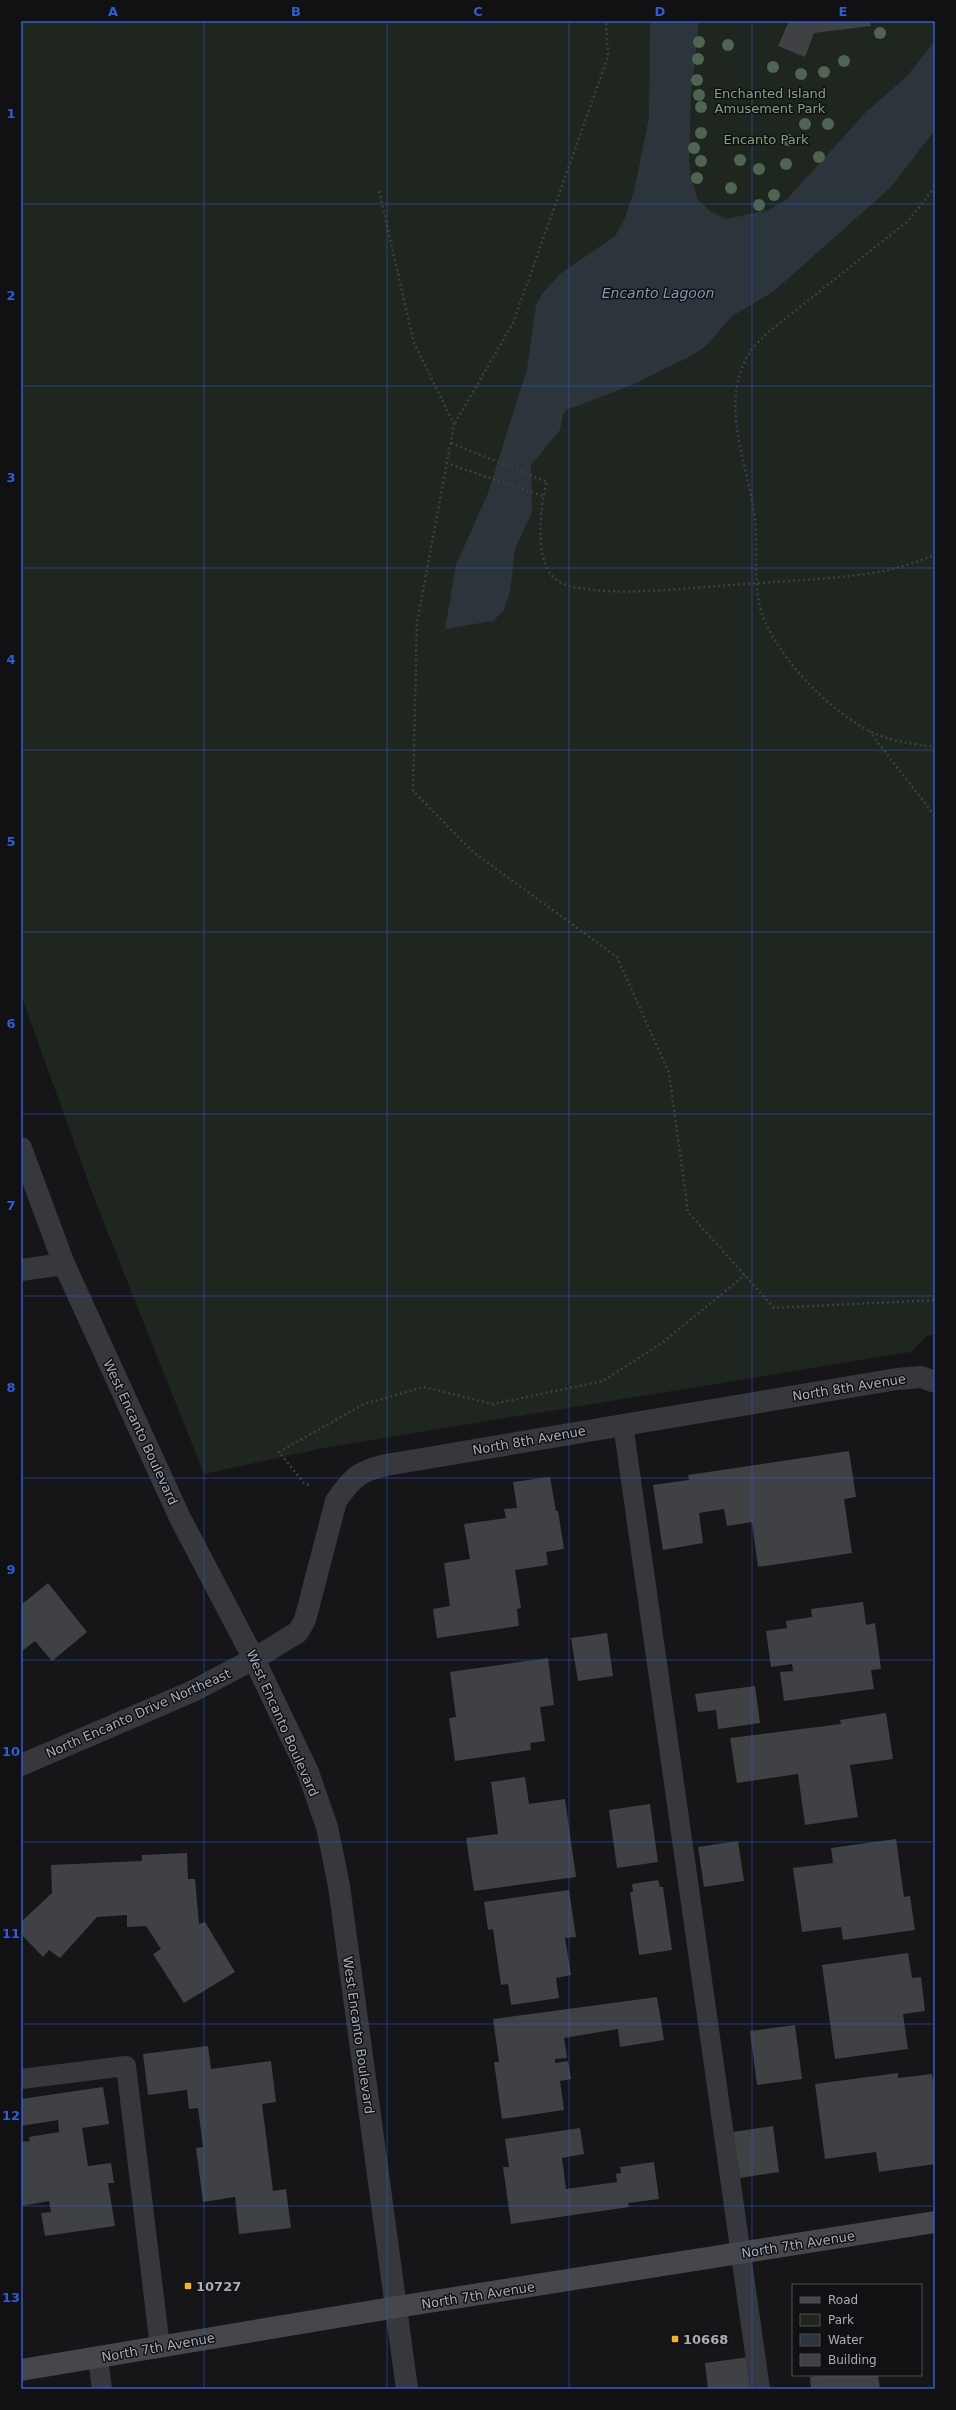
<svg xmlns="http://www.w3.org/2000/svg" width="956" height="2410" font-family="'DejaVu Sans',sans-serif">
<rect width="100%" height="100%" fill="#161618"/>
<!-- green -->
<polygon fill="#1e261f" points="21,21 935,21 935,1334 927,1336 911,1352 329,1447 204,1474 96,1203 21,995"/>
<!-- water -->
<polygon fill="#2c353c" points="650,21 699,21 691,97 689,159 691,178 698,200 711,212 726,219 769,210 787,199 867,111 906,77 935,41 935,130 890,188 773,292 732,316 707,345 691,356 632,385 566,410 563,415 560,430 531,465 532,512 515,549 510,592 504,610 493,621 445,629 456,565 488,493 527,369 536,306 542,294 560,274 615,236 625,218 634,191 649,118"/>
<!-- building -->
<g fill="#404145">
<polygon points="787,21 870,21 871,26 814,33 805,57 778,46 788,23"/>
<polygon points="849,1451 856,1497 844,1499 852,1553 758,1567 752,1522 727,1526 724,1509 699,1513 703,1543 663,1550 653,1485 689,1480 688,1475"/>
<polygon points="550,1477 556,1511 558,1511 564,1549 546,1552 548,1565 515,1570 521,1608 517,1609 519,1626 437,1638 433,1609 450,1606 444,1563 470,1559 464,1524 506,1518 504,1509 517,1508 513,1482"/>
<polygon points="48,1583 87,1632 52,1661 35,1641 21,1652 21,1605"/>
<polygon points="863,1602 866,1625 875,1623 881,1669 871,1670 874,1689 784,1701 780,1672 793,1671 792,1664 771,1667 766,1631 787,1628 786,1621 812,1617 811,1609"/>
<polygon points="607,1633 613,1676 578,1681 571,1638"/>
<polygon points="548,1658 554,1705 540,1707 545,1741 530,1743 531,1750 455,1761 449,1718 456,1717 450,1672"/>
<polygon points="755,1686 760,1723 718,1729 716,1710 698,1712 695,1694"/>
<polygon points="886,1713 893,1759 850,1765 858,1817 805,1825 798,1774 737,1783 730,1738 841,1724 840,1720"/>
<polygon points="525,1777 529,1804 565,1799 576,1877 474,1891 466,1838 498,1834 491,1782"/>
<polygon points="650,1804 658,1862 617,1868 609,1810"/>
<polygon points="896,1839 904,1897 910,1896 915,1930 843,1940 841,1927 802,1932 793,1868 833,1863 831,1848"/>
<polygon points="738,1841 744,1881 704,1887 698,1847"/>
<polygon points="187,1853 188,1879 195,1879 199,1924 205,1922 235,1972 184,2003 153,1954 161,1949 146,1926 127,1927 127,1915 97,1917 60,1958 49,1950 43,1957 21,1934 21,1922 52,1893 51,1865 142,1861 142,1855"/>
<polygon points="658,1880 660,1887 663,1887 672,1950 639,1955 630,1892 633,1892 632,1884"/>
<polygon points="569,1890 576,1937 565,1938 571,1975 556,1978 559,1998 511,2005 508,1984 501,1985 493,1929 488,1930 484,1902"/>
<polygon points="908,1953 912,1978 921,1977 925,2011 903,2014 908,2049 835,2059 822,1965"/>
<polygon points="657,1997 664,2040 620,2047 618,2029 564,2038 567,2058 555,2059 555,2063 568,2061 571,2079 560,2081 564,2110 502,2119 494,2062 499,2062 493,2019"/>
<polygon points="795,2025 802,2079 757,2085 750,2031"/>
<polygon points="208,2046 211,2069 271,2061 276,2102 262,2104 273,2191 286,2189 291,2228 239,2234 235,2197 203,2202 196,2148 203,2147 198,2108 189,2109 187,2090 148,2095 143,2054"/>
<polygon points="898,2073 898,2078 932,2074 935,2097 935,2164 879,2172 876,2152 825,2159 815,2084"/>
<polygon points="103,2087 109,2124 82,2128 88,2166 111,2163 114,2183 108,2183 115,2226 45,2236 41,2213 51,2212 49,2201 21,2206 21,2142 30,2141 29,2137 59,2132 58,2120 21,2126 21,2099"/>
<polygon points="773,2126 779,2172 740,2178 733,2132"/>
<polygon points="580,2128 584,2154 562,2158 566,2189 617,2182 616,2174 621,2173 620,2167 654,2162 659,2199 628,2203 629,2207 511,2224 503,2167 509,2167 505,2139"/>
<polygon points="749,2357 753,2389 708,2389 705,2363"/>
<polygon points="825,2375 878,2375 880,2389 811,2389 810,2377"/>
</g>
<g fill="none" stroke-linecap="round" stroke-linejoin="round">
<!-- path -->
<g stroke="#3d3f44" stroke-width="2.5" stroke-dasharray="2 3" stroke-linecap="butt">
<path d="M935,187L908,221L766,334C761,340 754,345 750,352C720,400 744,455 753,505C759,537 753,570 759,602C767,647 827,710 868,730C888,741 912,744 935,747"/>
<polyline points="379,191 414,343 454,424 417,623 413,791 473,852 617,957 669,1073 688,1212 774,1308 935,1300"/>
<polyline points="455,423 513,323 608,57 606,21"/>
<path d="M451,443L547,482C540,506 534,559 554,578C561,584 570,587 579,588C624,596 687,588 733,585C779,581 826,580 871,573C894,570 914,563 935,555"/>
<polyline points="446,463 543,496"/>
<polyline points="869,731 935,816"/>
<polyline points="309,1485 304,1483 279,1452 364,1404 424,1387 493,1404 603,1381 662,1343 745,1275"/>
</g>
<!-- service -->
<g stroke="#37383d" stroke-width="20">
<polyline points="623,1424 760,2389"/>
<polyline points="21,2079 126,2066 160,2347"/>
<polyline points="98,2358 102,2389"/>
</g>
<!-- minor -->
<g stroke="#37383d" stroke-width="22">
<polyline points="21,1270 64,1264"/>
<path d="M21,1765L191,1692L254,1659L298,1632L305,1620L336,1501C352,1478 359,1471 386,1465L897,1379L921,1377L935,1382"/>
</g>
<!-- tertiary -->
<polyline stroke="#37383d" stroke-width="22" points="21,1148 64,1264 180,1518 254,1659 308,1772 327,1827 339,1886 407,2389"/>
<!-- secondary -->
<polyline stroke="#45474d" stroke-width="22" points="21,2370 397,2307 935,2222"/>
</g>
<!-- trees -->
<g fill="#506452">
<circle cx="880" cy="33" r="6"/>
<circle cx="699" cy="42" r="6"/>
<circle cx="728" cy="45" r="6"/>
<circle cx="698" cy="59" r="6"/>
<circle cx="844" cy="61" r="6"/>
<circle cx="773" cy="67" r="6"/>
<circle cx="824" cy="72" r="6"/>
<circle cx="801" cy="74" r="6"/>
<circle cx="697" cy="80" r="6"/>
<circle cx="699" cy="95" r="6"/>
<circle cx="701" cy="107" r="6"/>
<circle cx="805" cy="124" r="6"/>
<circle cx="828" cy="124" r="6"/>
<circle cx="701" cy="133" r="6"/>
<circle cx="788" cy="140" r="6"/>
<circle cx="694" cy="148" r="6"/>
<circle cx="819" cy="157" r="6"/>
<circle cx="740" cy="160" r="6"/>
<circle cx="701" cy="161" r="6"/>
<circle cx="786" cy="164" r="6"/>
<circle cx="759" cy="169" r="6"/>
<circle cx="697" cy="178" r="6"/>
<circle cx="731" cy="188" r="6"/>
<circle cx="774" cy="195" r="6"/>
<circle cx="759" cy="205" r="6"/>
</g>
<!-- grid -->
<path fill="none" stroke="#325cd3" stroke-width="1" stroke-opacity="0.55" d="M204,21V2389M387,21V2389M569,21V2389M752,21V2389M21,204H935M21,386H935M21,568H935M21,750H935M21,932H935M21,1114H935M21,1296H935M21,1478H935M21,1660H935M21,1842H935M21,2024H935M21,2206H935"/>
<!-- markers -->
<g fill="#f2b134" stroke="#111113" stroke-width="1.5">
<rect x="184" y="2282" width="8" height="8" rx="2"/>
<rect x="671" y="2335" width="8" height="8" rx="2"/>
</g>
<g text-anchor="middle" stroke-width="3" stroke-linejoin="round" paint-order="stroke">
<!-- park labels -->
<g font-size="13" fill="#7fa381" stroke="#111113">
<text x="770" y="98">Enchanted Island<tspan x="770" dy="15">Amusement Park</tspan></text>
<text x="766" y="144">Encanto Park</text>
</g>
<!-- street labels -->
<g font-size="13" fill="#a8adb8" stroke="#111113">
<text transform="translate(849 1387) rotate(-9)" y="5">North 8th Avenue</text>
<text transform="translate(141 1432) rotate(65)" y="5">West Encanto Boulevard</text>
<text transform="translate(529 1440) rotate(-10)" y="5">North 8th Avenue</text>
<text transform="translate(138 1713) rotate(-24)" y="5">North Encanto Drive Northeast</text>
<text transform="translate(283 1723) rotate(66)" y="5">West Encanto Boulevard</text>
<text transform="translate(359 2035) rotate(82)" y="5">West Encanto Boulevard</text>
<text transform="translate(798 2244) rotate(-9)" y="5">North 7th Avenue</text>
<text transform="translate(478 2295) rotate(-9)" y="5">North 7th Avenue</text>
<text transform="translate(158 2347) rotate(-10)" y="5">North 7th Avenue</text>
</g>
<!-- poi labels -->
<g font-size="13" font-weight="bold" fill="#a8adb8" stroke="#111113" text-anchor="start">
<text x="196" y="2291">10727</text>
<text x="683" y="2344">10668</text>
</g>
<!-- water labels -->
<g font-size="14" font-style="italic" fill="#7f9bb3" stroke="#111113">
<text x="658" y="298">Encanto Lagoon</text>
</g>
</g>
<!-- border -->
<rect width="956" height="2410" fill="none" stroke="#111113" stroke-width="44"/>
<!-- legend -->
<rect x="792" y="2284" width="130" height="92" fill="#111113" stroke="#4d4f55"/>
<rect x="800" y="2297" width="20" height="6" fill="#45474d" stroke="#4d4f55"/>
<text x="828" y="2304" font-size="12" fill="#a8adb8">Road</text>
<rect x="800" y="2314" width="20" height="12" fill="#1e261f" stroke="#4d4f55"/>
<text x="828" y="2324" font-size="12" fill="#a8adb8">Park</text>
<rect x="800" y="2334" width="20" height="12" fill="#2c353c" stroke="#4d4f55"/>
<text x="828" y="2344" font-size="12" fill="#a8adb8">Water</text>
<rect x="800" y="2354" width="20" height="12" fill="#404145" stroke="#4d4f55"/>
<text x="828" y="2364" font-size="12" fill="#a8adb8">Building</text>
<rect x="22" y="22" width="912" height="2366" fill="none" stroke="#325cd3" stroke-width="1.5"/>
<g font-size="13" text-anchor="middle" font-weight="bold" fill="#325cd3">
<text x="113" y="16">A</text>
<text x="296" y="16">B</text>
<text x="478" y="16">C</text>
<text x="660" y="16">D</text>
<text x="843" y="16">E</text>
<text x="11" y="118">1</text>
<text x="11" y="300">2</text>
<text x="11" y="482">3</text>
<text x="11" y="664">4</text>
<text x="11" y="846">5</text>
<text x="11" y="1028">6</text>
<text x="11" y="1210">7</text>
<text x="11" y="1392">8</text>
<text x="11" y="1574">9</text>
<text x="11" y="1756">10</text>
<text x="11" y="1938">11</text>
<text x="11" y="2120">12</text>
<text x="11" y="2302">13</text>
</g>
</svg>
